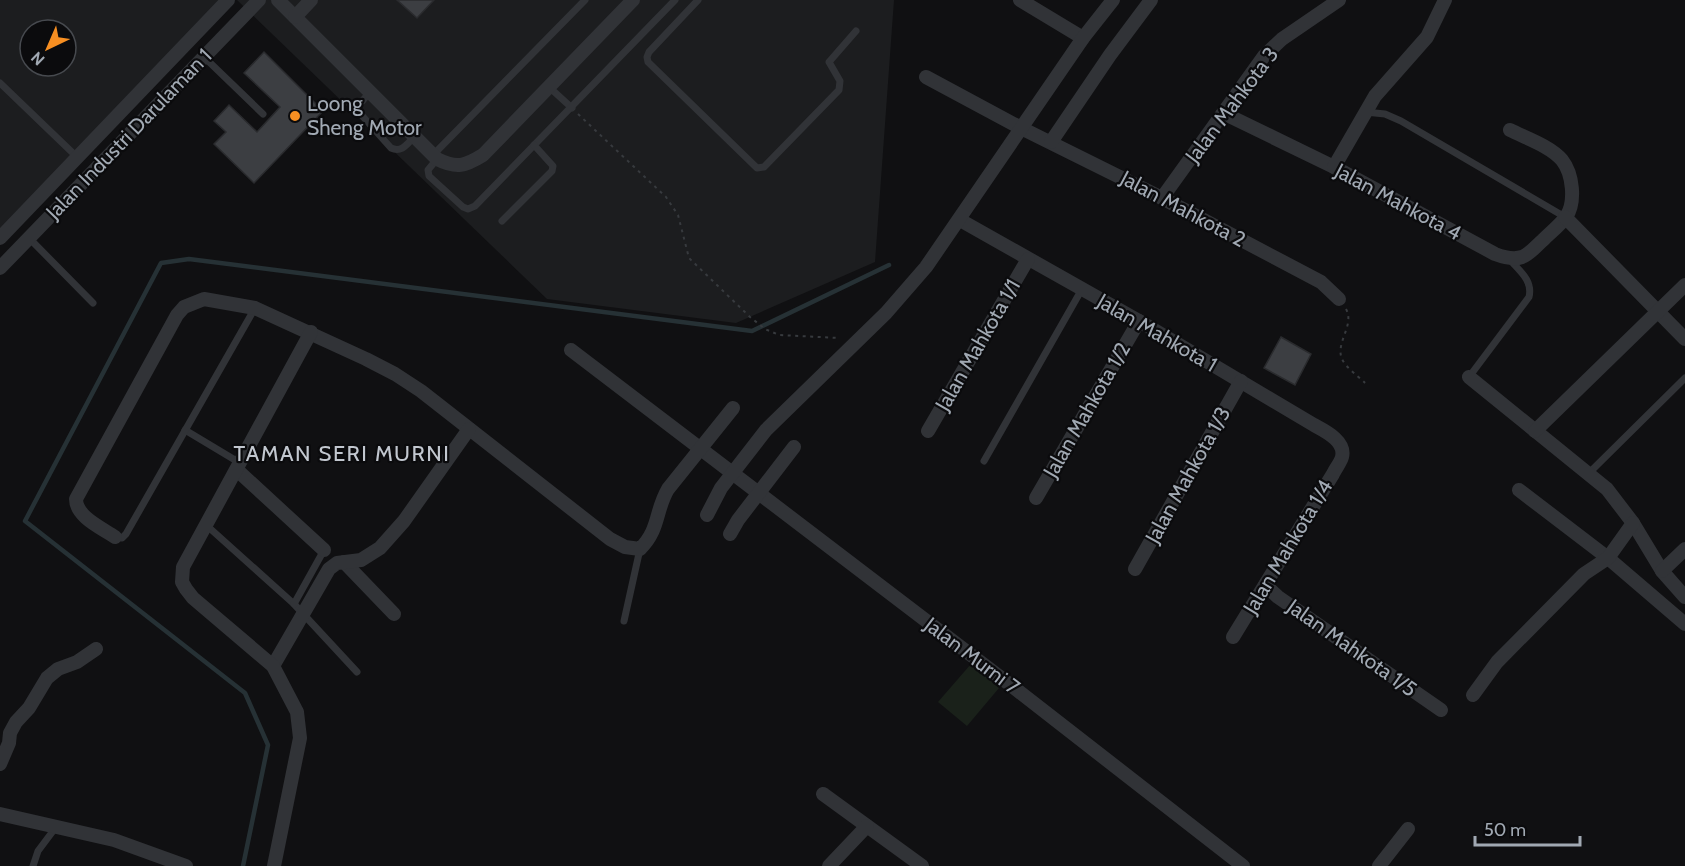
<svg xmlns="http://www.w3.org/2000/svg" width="1685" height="866" font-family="Cabin,sans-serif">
<rect width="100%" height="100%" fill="#101012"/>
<!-- built -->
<g fill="#1c1d1f" fill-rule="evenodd">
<path d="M0,0H222L0,231ZM30,30H66V66H30Z"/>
<polygon points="237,0 894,0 875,262 736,323 547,299"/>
</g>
<!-- green -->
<polygon fill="#1a211a" points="971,664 999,688 967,726 938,702"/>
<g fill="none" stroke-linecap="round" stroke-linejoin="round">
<!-- stream -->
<polyline stroke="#263135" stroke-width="4.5" points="243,866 268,745 245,693 25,521 161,263 189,259 752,331 889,265"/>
</g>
<!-- building -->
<g fill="#3c3e42" stroke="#2a2b2e" stroke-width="1.5">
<polygon points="397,0 434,0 417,18"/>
<polygon points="264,52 323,111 254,183 214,144 226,132 214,121 229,105 257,132 280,107 244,73"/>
<polygon points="1281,337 1311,354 1295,385 1264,368"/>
</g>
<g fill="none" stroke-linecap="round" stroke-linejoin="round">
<!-- path -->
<g stroke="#373a3e" stroke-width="2" stroke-dasharray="3 4.5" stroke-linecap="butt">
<polyline points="578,114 666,197 678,215 689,258 750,317 765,329 779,335 839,338"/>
<path d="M1346,309C1355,325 1335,343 1342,359C1346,368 1358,376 1365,383"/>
</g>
<!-- lane -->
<g stroke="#313337" stroke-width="7">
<polyline points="698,0 649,52 647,57 648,62 757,168 764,167 839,90 840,81 829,62 856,31"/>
<polyline points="204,57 263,114"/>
<polyline points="0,83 77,157"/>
<polyline points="549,87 572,108"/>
<path d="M370,92L358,106L357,110L391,148C402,153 407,144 415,136"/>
<polyline points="1365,112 1385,114 1401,121 1565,217"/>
<polyline points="433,155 585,0"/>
<polyline points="437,159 428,170 429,176 463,207 468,209 475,206 675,0"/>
<polyline points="502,221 552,171 553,166 534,145"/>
<polyline points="29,238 93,303"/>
<path d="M1469,377L1529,297C1533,281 1520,271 1510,260"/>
<polyline points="185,430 240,463"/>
<polyline points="984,461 1082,289"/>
<polyline points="1588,474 1685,378"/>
<polyline points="205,524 294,604 357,672"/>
<polyline points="115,537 122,538 126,534 255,308"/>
<polyline points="294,604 324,550"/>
<polyline points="624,621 640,549"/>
<polyline points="33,866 38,851 56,827"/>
</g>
<!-- street -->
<g stroke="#313337" stroke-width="14">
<path d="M278,0L437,159C457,169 465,166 483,155L633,0"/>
<polyline points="1020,0 1083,38"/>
<polyline points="295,17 311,0"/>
<polyline points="926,77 1021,128 1162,198 1321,282 1339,299"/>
<path d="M1223,113L1334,167L1495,254C1503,257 1513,260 1522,257C1530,254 1536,246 1543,240C1550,233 1560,225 1566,217C1576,202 1573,174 1562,160C1550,146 1526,138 1510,130"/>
<polyline points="1051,142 1110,55 1151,0"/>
<polyline points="1334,167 1375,96 1427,37 1445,0"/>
<polyline points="1162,198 1264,56 1282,39 1339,0"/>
<polyline points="1565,217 1685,339"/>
<path d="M960,220L1139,321L1314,425C1325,431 1346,441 1342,457C1341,462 1335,469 1333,474L1233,637"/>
<polyline points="0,238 228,0"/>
<polyline points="0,268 259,0"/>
<polyline points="571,350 1017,690 1243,866"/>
<polyline points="1469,377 1607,489 1633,523 1662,571 1685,597"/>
<polyline points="928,431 1028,259"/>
<polyline points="1535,431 1685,285"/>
<polyline points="237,470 324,550"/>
<polyline points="1519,490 1608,558 1685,624"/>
<polyline points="1036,498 1139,321"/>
<polyline points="707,515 721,488 766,430 886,313 926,267 1083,38 1113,0"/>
<polyline points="730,534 738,520 794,447"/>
<path d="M115,537C102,528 76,517 76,499L177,315L184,307L204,299L255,308L366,359L395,374L421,391L610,539L625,547L640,549C660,529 655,511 668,489L733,408"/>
<polyline points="344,562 394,614"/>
<polyline points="1135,569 1241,381"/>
<polyline points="1662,571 1685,549"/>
<polyline points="1265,585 1278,597 1441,710"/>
<polyline points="273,666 329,569 337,563 361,560 380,548 404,521 469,429"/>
<polyline points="1473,695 1497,662 1584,574 1608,558 1633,523"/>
<polyline points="0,764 9,743 10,733 16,722 29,708 47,678 58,669 77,662 96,649"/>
<polyline points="823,794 922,866"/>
<polyline points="0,814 114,840 186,866"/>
<polyline points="274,866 300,738 297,712 273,666 193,598 186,589 182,582 183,567 311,332"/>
<polyline points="829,866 867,826"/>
<polyline points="1379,866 1408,829"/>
</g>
</g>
<!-- markers -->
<circle fill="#f78f22" stroke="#0b0b0d" stroke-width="2" cx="295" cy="116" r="6"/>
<g text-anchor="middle" stroke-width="4.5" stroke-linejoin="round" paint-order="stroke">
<!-- poi labels -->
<g font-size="21" fill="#a1a9b3" stroke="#0b0b0d" text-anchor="start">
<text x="307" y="111">Loong<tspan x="307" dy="24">Sheng Motor</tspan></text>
</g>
<!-- street labels -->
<g font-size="21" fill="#a1a9b3" stroke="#0b0b0d">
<text transform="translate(1232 105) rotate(-53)" y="7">Jalan Mahkota 3</text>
<text transform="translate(129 134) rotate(-46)" y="7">Jalan Industri Darulaman 1</text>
<text transform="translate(1398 202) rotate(28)" y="7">Jalan Mahkota 4</text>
<text transform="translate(1183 209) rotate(28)" y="7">Jalan Mahkota 2</text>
<text transform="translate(1157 333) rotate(30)" y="7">Jalan Mahkota 1</text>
<text transform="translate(978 345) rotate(-60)" y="7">Jalan Mahkota 1/1</text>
<text transform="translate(1087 410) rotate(-60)" y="7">Jalan Mahkota 1/2</text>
<text transform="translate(1188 475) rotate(-61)" y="7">Jalan Mahkota 1/3</text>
<text transform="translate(1288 547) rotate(-59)" y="7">Jalan Mahkota 1/4</text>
<text transform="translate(1352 648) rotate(35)" y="7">Jalan Mahkota 1/5</text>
<text transform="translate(972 656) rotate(37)" y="7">Jalan Murni 7</text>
</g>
<!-- neighbourhood labels -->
<g font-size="22" letter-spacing="1.5" fill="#c2c7cf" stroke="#0b0b0d">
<text x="342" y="461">TAMAN SERI MURNI</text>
</g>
</g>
<!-- north arrow -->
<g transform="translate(48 48) rotate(224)"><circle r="28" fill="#0b0b0d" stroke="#474a4f" stroke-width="1.5"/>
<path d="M0-4.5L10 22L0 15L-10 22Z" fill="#f78f22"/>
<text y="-9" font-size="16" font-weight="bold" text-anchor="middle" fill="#a1a9b3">N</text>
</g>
<!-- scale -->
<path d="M1475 836v9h105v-9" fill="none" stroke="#a1a9b3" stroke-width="3"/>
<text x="1484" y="836" font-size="18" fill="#a1a9b3" stroke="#0b0b0d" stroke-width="4.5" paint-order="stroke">50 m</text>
</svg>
